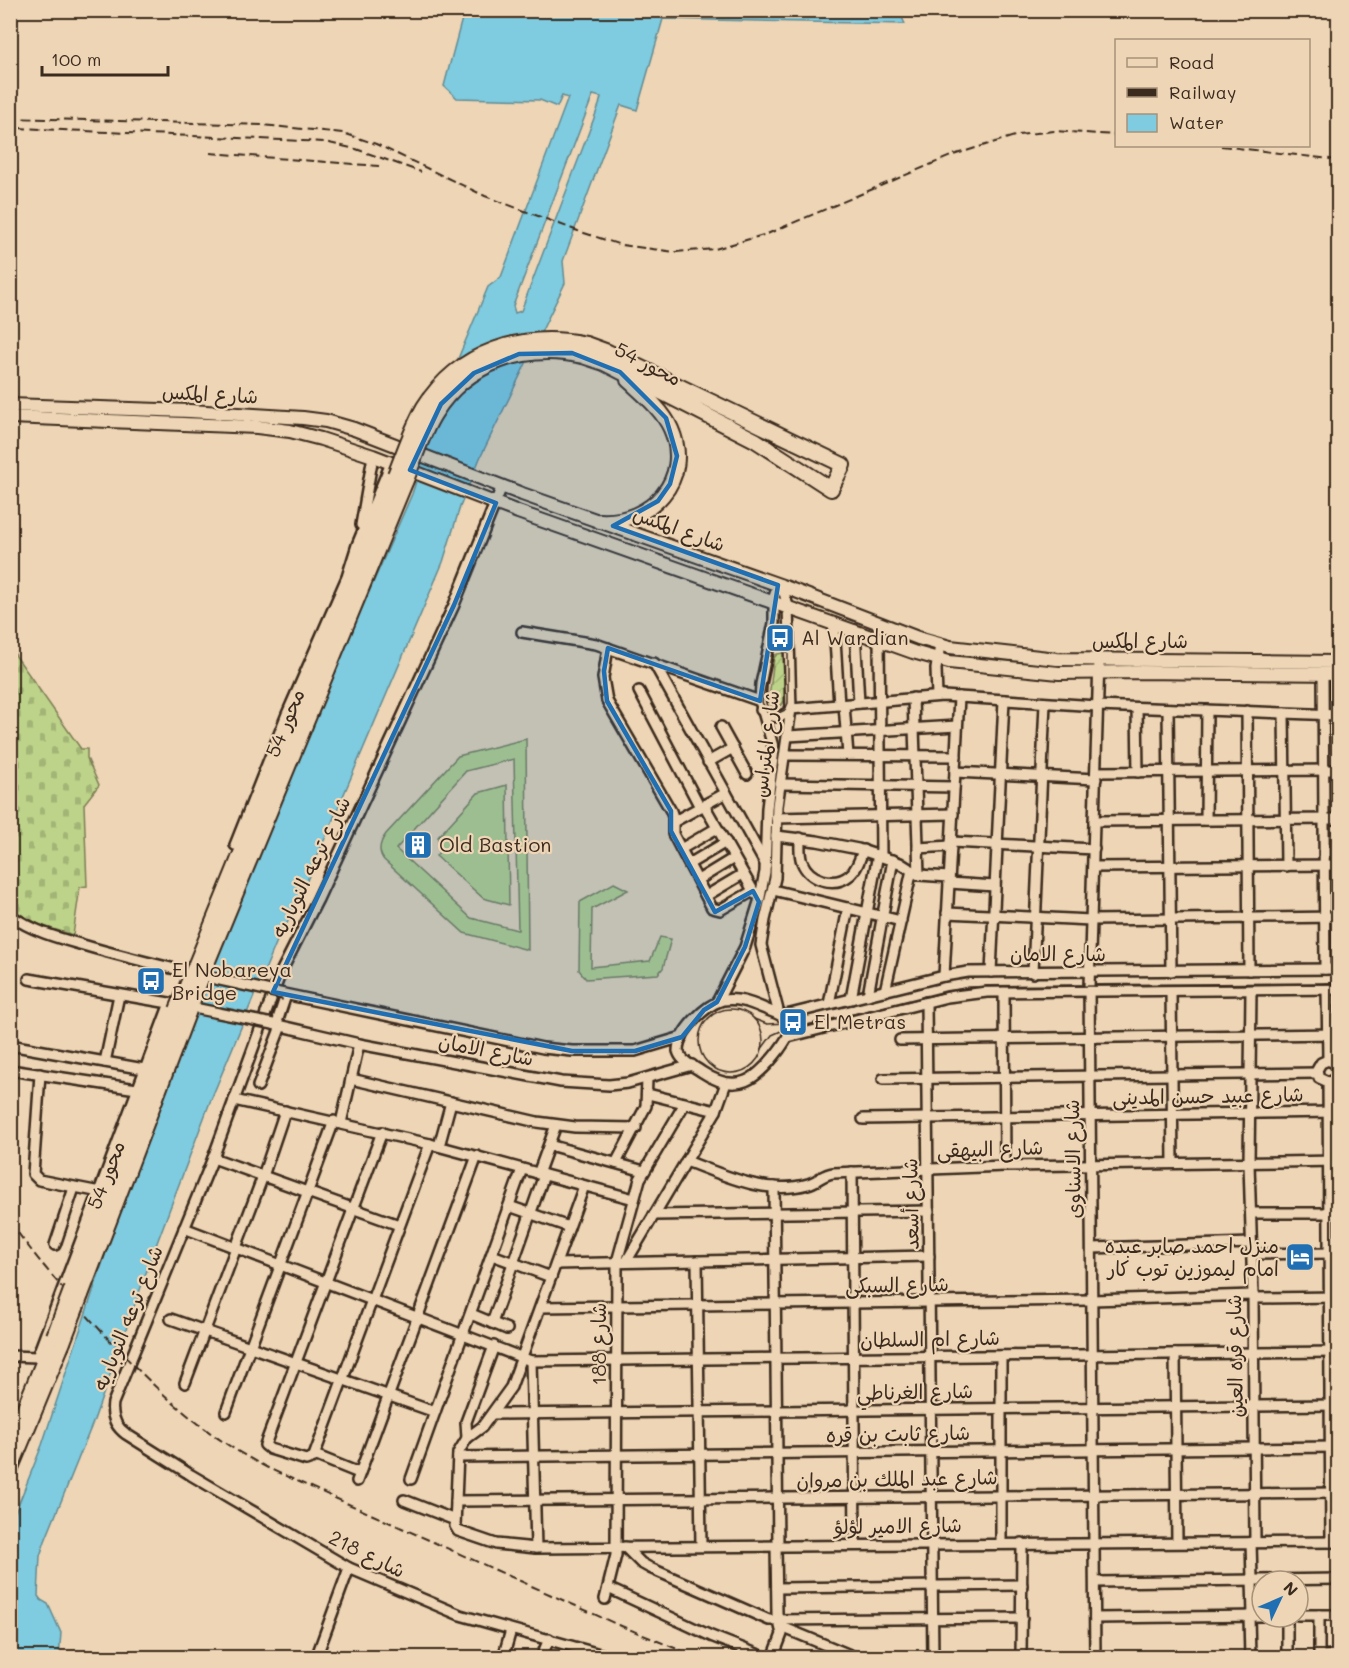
<svg xmlns="http://www.w3.org/2000/svg" width="1349" height="1668" font-family="Mali,'Playpen Sans Arabic',sans-serif">
<defs>
<pattern id="cemetery-stones" width="16" height="16" patternUnits="userSpaceOnUse" patternTransform="scale(1.5)"><rect width="16" height="16" fill="#bdd389"/><path d="M2 7V4a2 2 0 0 1 4 0v3zM10 15v-3a2 2 0 0 1 4 0v3z" fill="#a3b576"/></pattern>
<pattern id="garden-furrows" width="10" height="10" patternUnits="userSpaceOnUse" patternTransform="scale(1.5)"><rect width="10" height="10" fill="#bdd389"/><path d="M-1 1l2-2M0 10L10 0M9 11l2-2" fill="none" stroke="#a3b576"/></pattern>
</defs>
<rect width="100%" height="100%" fill="#edd5b5"/>
<filter id="ink" filterUnits="userSpaceOnUse"><feTurbulence type="fractalNoise" baseFrequency=".0167" numOctaves="2"/><feDisplacementMap in="SourceGraphic" scale="12" xChannelSelector="R" yChannelSelector="G"/><feConvolveMatrix kernelMatrix="1 2 1 2 8 2 1 2 1" color-interpolation-filters="sRGB"/></filter>
<g filter="url(#ink)">
<!-- grass -->
<g fill="#bdd389" stroke="#7c7e54" stroke-width="1.5" fill-rule="evenodd">
<path d="M526,739L528,950L464,933L384,860C377,851 380,842 386,834L458,756ZM514,759L518,930H517L471,918L396,849L466,771Z"/>
<polygon points="507,785 509,905 483,898 436,856 439,852 438,837 478,793"/>
<polygon points="614,883 628,890 592,909 591,967 650,961 660,937 671,939 663,968 658,974 586,979 579,970 580,902"/>
</g>
<!-- cemetery -->
<polygon fill="url(#cemetery-stones)" stroke="#7c7e54" stroke-width="1.5" points="11,649 81,749 87,749 87,758 99,785 84,804 87,886 80,887 73,935 40,925 11,909"/>
<!-- garden -->
<polygon fill="url(#garden-furrows)" stroke="#7c7e54" stroke-width="1.5" points="783,653 786,658 784,701 782,705 776,707 771,705 769,698 774,658 777,654"/>
<!-- water -->
<path fill="#7fcbdf" stroke="#648b92" stroke-width="1.5" fill-rule="evenodd" d="M464,11H899L905,24L663,19L637,110L621,105L563,261L565,283L480,458L460,507L443,562L294,911L277,941L210,1102L152,1256L94,1420L45,1541L40,1556L38,1596L41,1600L48,1604L61,1633L59,1657H11V1523L42,1445L125,1195L188,1030L226,934L341,656L412,494L447,385L488,287L501,277L568,98L562,96L557,107L540,100L457,98L444,86ZM593,95L601,97L599,105L521,311L515,313L513,306Z"/>
<g fill="none" stroke-linecap="round" stroke-linejoin="round">
<!-- minor casing -->
<g stroke="#3b2a1e" stroke-width="14">
<g id="minor">
<path d="M502,486L454,605L318,899L281,972L213,1158L113,1403C111,1416 115,1426 126,1434L191,1475L349,1568L460,1615L614,1658"/>
<polyline points="361,525 373,456"/>
<polyline points="778,585 784,593 788,606 791,709 777,806 775,878 765,920 761,945 779,1014"/>
<polyline points="834,623 839,705"/>
<polyline points="855,630 859,703"/>
<polyline points="522,632 596,644 760,701"/>
<polyline points="879,639 881,856"/>
<polyline points="608,648 603,678 607,701 671,811 673,817 673,834 712,908 720,910 753,891"/>
<polyline points="654,663 766,865"/>
<polyline points="1323,674 1325,969"/>
<polyline points="639,691 700,807"/>
<polyline points="937,696 936,669 940,645"/>
<polyline points="913,698 919,875"/>
<polyline points="844,705 848,755"/>
<polyline points="1137,708 1138,772"/>
<polyline points="1168,709 1171,971"/>
<path d="M761,710C771,719 782,719 791,709L943,696L1097,706L1338,715"/>
<polyline points="1247,711 1249,970"/>
<polyline points="1284,713 1286,866"/>
<polyline points="721,727 747,774"/>
<polyline points="788,736 957,726"/>
<polyline points="786,755 956,756"/>
<polyline points="708,762 733,748"/>
<polyline points="955,772 1096,779"/>
<polyline points="1096,772 1338,770"/>
<polyline points="780,784 954,787"/>
<polyline points="704,805 755,894"/>
<polyline points="776,818 953,814"/>
<polyline points="1206,820 1207,710"/>
<polyline points="1094,821 1338,819"/>
<polyline points="673,822 726,793"/>
<polyline points="776,836 817,841 858,849 900,863 919,875 949,877"/>
<path d="M800,838C800,846 799,855 802,862C809,880 834,888 850,875C857,869 860,859 863,850"/>
<polyline points="951,842 1094,849"/>
<polyline points="235,845 287,714 347,577 357,545 391,463"/>
<polyline points="918,848 951,846"/>
<polyline points="681,849 717,828"/>
<polyline points="689,864 726,842"/>
<polyline points="1093,867 1338,865"/>
<polyline points="698,880 734,858"/>
<polyline points="949,883 995,886"/>
<polyline points="773,890 901,921"/>
<polyline points="706,896 743,874"/>
<polyline points="947,913 1091,920 1338,917"/>
<path d="M10,915C32,931 58,938 83,945C120,956 158,965 196,974"/>
<polyline points="991,972 1004,700"/>
<polyline points="1033,973 1045,703"/>
<polyline points="944,976 959,697"/>
<polyline points="29,979 175,1004"/>
<polyline points="1327,989 1328,1060"/>
<polyline points="1251,990 1249,1163 1253,1295 1255,1542"/>
<polyline points="885,991 912,870"/>
<polyline points="1171,991 1173,1163"/>
<polyline points="1004,992 1005,1166"/>
<polyline points="284,994 543,1048 572,1051 635,1051 682,1037"/>
<polyline points="868,995 893,860"/>
<polyline points="851,999 878,854"/>
<path d="M723,1000C738,998 749,1002 763,1008C771,1012 782,1013 787,1021C794,1032 785,1041 779,1050C757,1079 738,1096 702,1072C693,1065 682,1063 678,1051C678,1032 705,1005 723,1000Z"/>
<polyline points="717,1002 745,947 759,902 765,872 767,808 774,750 760,701 761,684 774,623 774,597 778,585"/>
<polyline points="926,1002 933,1658"/>
<polyline points="829,1004 848,908"/>
<polyline points="782,1016 944,976 968,972 1338,969"/>
<polyline points="273,1024 359,1044 561,1082 609,1085 628,1083 692,1065"/>
<polyline points="276,1025 286,995"/>
<polyline points="788,1037 947,997 987,992 1338,989"/>
<polyline points="900,1040 1338,1034"/>
<polyline points="10,1045 144,1069"/>
<polyline points="105,1062 119,995"/>
<polyline points="1338,1069 1336,1064 1328,1060 1321,1063 1317,1070 1319,1078 1328,1082 1335,1080 1338,1074"/>
<polyline points="10,1070 137,1089"/>
<polyline points="40,1074 33,1174 39,1180 100,1192"/>
<polyline points="351,1079 537,1122 575,1127 636,1128"/>
<polyline points="883,1079 1317,1073"/>
<polyline points="1328,1082 1331,1542"/>
<polyline points="258,1086 281,1026"/>
<polyline points="648,1094 716,1111"/>
<polyline points="234,1100 430,1144 634,1199"/>
<polyline points="863,1119 1338,1112"/>
<polyline points="341,1123 359,1044"/>
<polyline points="549,1145 644,1171"/>
<polyline points="439,1146 451,1102"/>
<polyline points="213,1158 399,1225"/>
<path d="M686,1161C724,1175 766,1196 808,1184C817,1182 823,1174 833,1173L1005,1166L1338,1161"/>
<polyline points="616,1163 646,1106 647,1079"/>
<polyline points="852,1172 855,1545"/>
<polyline points="538,1174 556,1125"/>
<polyline points="774,1187 778,1546"/>
<polyline points="509,1206 569,1227"/>
<polyline points="1251,1213 1338,1213"/>
<polyline points="654,1215 929,1211"/>
<polyline points="184,1228 531,1361 1338,1352"/>
<polyline points="55,1245 74,1188"/>
<polyline points="1092,1248 1252,1243"/>
<polyline points="1252,1254 1338,1253"/>
<polyline points="492,1255 551,1277"/>
<polyline points="697,1261 701,1546"/>
<polyline points="626,1262 716,1111 726,1083"/>
<polyline points="556,1264 929,1256"/>
<polyline points="1253,1298 1338,1297"/>
<polyline points="541,1307 1092,1300 1253,1295"/>
<polyline points="471,1314 507,1329"/>
<polyline points="171,1319 435,1412"/>
<polyline points="492,1323 544,1175"/>
<polyline points="494,1346 466,1422 467,1438 458,1453 455,1526 458,1531 496,1544 536,1548 1338,1542"/>
<polyline points="1175,1354 1177,1542"/>
<polyline points="10,1356 37,1357 170,1003"/>
<polyline points="531,1361 536,1548"/>
<polyline points="185,1383 263,1176 285,1111"/>
<polyline points="226,1412 334,1121"/>
<polyline points="492,1414 1338,1405"/>
<polyline points="467,1438 482,1427 511,1387 584,1186"/>
<polyline points="314,1456 430,1144"/>
<polyline points="458,1457 1338,1447"/>
<polyline points="359,1473 317,1456 306,1460 270,1449 265,1445 382,1132"/>
<polyline points="411,1479 522,1169"/>
<polyline points="357,1481 477,1156"/>
<polyline points="404,1500 455,1520"/>
<polyline points="456,1501 1338,1493"/>
<polyline points="1251,1542 1253,1616"/>
<polyline points="1001,1543 1001,1356"/>
<polyline points="625,1547 641,1563 650,1568 769,1620 1022,1618"/>
<polyline points="1095,1582 1338,1579"/>
<polyline points="608,1588 711,1636 767,1658"/>
<polyline points="777,1588 1022,1585"/>
<polyline points="605,1599 616,1555 617,1262 640,1179 685,1103"/>
<polyline points="1298,1615 1338,1615"/>
<polyline points="1319,1615 1319,1658"/>
<polyline points="1249,1616 1250,1658"/>
<polyline points="1287,1617 1287,1658"/>
<polyline points="1095,1618 1262,1616"/>
<polyline points="782,1627 857,1658"/>
<polyline points="1319,1656 1338,1655"/>
<polyline points="316,1658 349,1568"/>
<polyline points="503,1658 511,1630"/>
<polyline points="541,1658 549,1639"/>
<polyline points="773,1658 782,1634 777,1614 776,1545"/>
<polyline points="1021,1658 1022,1543"/>
<polyline points="1095,1658 1089,987 1099,660"/>
</g>
</g>
<!-- major casing -->
<g stroke="#3b2a1e" stroke-width="16">
<g id="major">
<polyline points="10,405 190,411 303,418 326,421 354,429 522,494 785,587 918,638 950,647 1057,659 1338,662"/>
<polyline points="10,417 257,427 290,431 321,439 373,456 518,512 913,652 949,662 1059,673 1138,672 1338,674"/>
</g>
</g>
<!-- highway casing -->
<g stroke="#3b2a1e" stroke-width="18">
<g id="highway">
<polyline points="583,356 604,363 755,440 831,489 843,465 608,352 586,344"/>
<path d="M600,521C651,524 693,479 671,429C663,410 643,394 628,380"/>
<polyline points="196,964 395,475"/>
<polyline points="205,968 406,480"/>
<polyline points="72,1288 177,1010"/>
<polyline points="81,1295 188,1013"/>
<polyline points="10,1443 54,1336"/>
<polyline points="10,1470 63,1342"/>
</g>
</g>
<!-- minor -->
<use href="#minor" stroke="#edd5b5" stroke-width="9"/>
<!-- major -->
<use href="#major" stroke="#edd5b5" stroke-width="12"/>
<!-- highway -->
<use href="#highway" stroke="#edd5b5" stroke-width="14"/>
<!-- tram -->
<g stroke="#3b2a1e" stroke-width="1.5">
<polygon points="780,638 788,654 788,703 785,710 774,715 767,712 762,702 772,652"/>
<circle cx="731" cy="1041" r="32"/>
<polyline points="754,1019 767,1024 788,1023"/>
<polyline points="761,1050 772,1035 781,1031 968,987 1338,984"/>
</g>
<!-- rail -->
<g stroke="#3b2a1e" stroke-width="2" stroke-dasharray="9 4.5" stroke-linecap="butt">
<polyline points="10,118 262,125 343,133 376,144 485,196 578,231 621,245 675,252 715,249 767,234 953,155 1018,135 1054,131 1116,135"/>
<polyline points="18,128 325,142 356,149 421,172"/>
<polyline points="1221,146 1338,160"/>
<polyline points="210,153 379,166"/>
<path d="M10,1222C38,1261 69,1296 102,1332C152,1386 202,1435 268,1468L614,1623L699,1658"/>
</g>
<!-- minor-bridge casing -->
<g stroke="#3b2a1e" stroke-width="14" stroke-linecap="butt">
<g id="minor-bridge">
<polyline points="211,978 284,994"/>
<polyline points="199,1009 273,1024"/>
</g>
</g>
<!-- highway-bridge casing -->
<g stroke="#3b2a1e" stroke-width="18" stroke-linecap="butt">
<g id="highway-bridge">
<path d="M395,475C404,453 412,428 424,407C459,351 523,331 586,344"/>
<path d="M406,480C415,458 422,433 435,413C467,362 526,343 583,356"/>
<polyline points="177,1010 196,964"/>
<polyline points="188,1013 205,968"/>
<polyline points="54,1336 72,1288"/>
<polyline points="63,1342 81,1295"/>
</g>
</g>
<!-- minor-bridge -->
<use href="#minor-bridge" stroke="#edd5b5" stroke-width="9"/>
<!-- highway-bridge -->
<use href="#highway-bridge" stroke="#edd5b5" stroke-width="14"/>
</g>
</g>
<!-- marked area -->
<path fill="#1f6fb2" fill-opacity="0.2" stroke="#1f6fb2" stroke-width="4.5" stroke-linejoin="round" d="M572,353L620,372L666,418L677,456L670,484L658,501L613,526L778,585L760,701L608,648L604,671L607,701L671,811V831L715,912L753,891L759,902L745,947L717,1002L704,1010L682,1037L635,1051H572L273,992L454,605L496,503L410,470L441,404L474,373L519,354Z"/>
<!-- icons -->
<defs>
<g id="bus-square" transform="scale(1.5)"><rect x="-9" y="-9" width="18" height="18" rx="4" fill="#1f6fb2" stroke="#edd5b5"/><path d="M-5-6H5V4H4V6H2V4H-2V6H-4V4H-5ZM-3.5-4V0h7V-4ZM-3.5 1.2v1.5H-2V1.2ZM2 1.2v1.5H3.5V1.2Z" fill="#fff"/></g>
<g id="building-square" transform="scale(1.5)"><rect x="-9" y="-9" width="18" height="18" rx="4" fill="#1f6fb2" stroke="#edd5b5"/><path d="M-4-6H4V6H1V3H-1V6H-4ZM-2.5-4.3h1.7v1.8h-1.7ZM.8-4.3h1.7v1.8H.8ZM-2.5-1h1.7V.8h-1.7ZM.8-1h1.7V.8H.8Z" fill="#fff"/></g>
<g id="hotel-square" transform="scale(1.5)"><rect x="-9" y="-9" width="18" height="18" rx="4" fill="#1f6fb2" stroke="#edd5b5"/><path d="M-6-4.5h1.5V1H6V5H4.5V3h-9V5H-6ZM-4 0a1.8 1.8 0 1 1 3.6 0ZM.5 0V-2.5h3Q6-2.5 6 0Z" fill="#fff"/></g>
</defs>
<g fill-rule="evenodd">
<use href="#bus-square" x="780" y="638"/>
<use href="#building-square" x="418" y="845"/>
<use href="#bus-square" x="151" y="981"/>
<use href="#bus-square" x="793" y="1022"/>
<use href="#hotel-square" x="1300" y="1257"/>
</g>
<g text-anchor="middle" stroke-width="4.5" stroke-linejoin="round" paint-order="stroke">
<!-- street labels -->
<g font-size="20" fill="#3b2a1e" stroke="#edd5b5">
<text transform="translate(648 364) rotate(27)" y="7">محور 54</text>
<text transform="translate(210 394) rotate(3)" y="7">شارع المكس</text>
<text transform="translate(679 529) rotate(20)" y="7">شارع المكس</text>
<text x="1140" y="648">شارع المكس</text>
<text transform="translate(285 723) rotate(-68)" y="7">محور 54</text>
<text transform="translate(766 744) rotate(-83)" y="7">شارع المتراس</text>
<text transform="translate(311 867) rotate(-64)" y="7">شارع ترعه النوباريه</text>
<text x="1058" y="961">شارع الامان</text>
<text transform="translate(486 1050) rotate(11)" y="7">شارع الامان</text>
<text transform="translate(1208 1096) rotate(-1)" y="7">شارع عبيد حسن المدينى</text>
<text transform="translate(990 1149) rotate(-2)" y="7">شارع البيهقى</text>
<text transform="translate(1073 1159) rotate(-91)" y="7">شارع الاسناوى</text>
<text transform="translate(106 1175) rotate(-69)" y="7">محور 54</text>
<text transform="translate(911 1204) rotate(-91)" y="7">شارع أسعد</text>
<text transform="translate(897 1285) rotate(-1)" y="7">شارع السبكى</text>
<text transform="translate(128 1318) rotate(-68)" y="7">شارع ترعه النوباريه</text>
<text transform="translate(930 1339) rotate(-1)" y="7">شارع ام السلطان</text>
<text transform="translate(599 1344) rotate(-90)" y="7">شارع 188</text>
<text transform="translate(1235 1356) rotate(-91)" y="7">شارع قره العين</text>
<text transform="translate(915 1392) rotate(-1)" y="7">شارع الغرناطي</text>
<text transform="translate(898 1434) rotate(-1)" y="7">شارع ثابت بن قره</text>
<text transform="translate(897 1479) rotate(-1)" y="7">شارع عبد الملك بن مروان</text>
<text transform="translate(898 1526) rotate(-1)" y="7">شارع الامير لؤلؤ</text>
<text transform="translate(367 1554) rotate(26)" y="7">شارع 218</text>
</g>
<!-- poi labels -->
<g font-size="20" fill="#3b2a1e" stroke="#edd5b5" text-anchor="start">
<text x="801" y="645">Al Wardian</text>
<text x="439" y="852">Old Bastion</text>
<text x="172" y="977">El Nobareya<tspan x="172" dy="23">Bridge</tspan></text>
<text x="814" y="1029">El Metras</text>
<text x="1279" y="1253" text-anchor="end">منزل احمد صابر عبده<tspan x="1279" dy="23">امام ليموزين توب كار</tspan></text>
</g>
</g>
<!-- margin -->
<rect width="1349" height="1668" fill="none" stroke="#edd5b5" stroke-width="36"/>
<rect x="18" y="18" width="1313" height="1632" fill="none" stroke="#3b2a1e" stroke-width="2" filter="url(#ink)"/>
<!-- legend -->
<rect x="1115" y="39" width="195" height="108" fill="#edd5b5" stroke="#a69179" stroke-width="1.5"/>
<rect x="1127" y="58" width="30" height="9" fill="#edd5b5" stroke="#a69179" stroke-width="1.5"/>
<text x="1169" y="69" font-size="18" fill="#3b2a1e">Road</text>
<rect x="1127" y="88" width="30" height="9" fill="#3b2a1e" stroke="#a69179" stroke-width="1.5"/>
<text x="1169" y="99" font-size="18" fill="#3b2a1e">Railway</text>
<rect x="1127" y="114" width="30" height="18" fill="#7fcbdf" stroke="#a69179" stroke-width="1.5"/>
<text x="1169" y="129" font-size="18" fill="#3b2a1e">Water</text>
<!-- north arrow -->
<g transform="translate(1280 1599) rotate(46)"><circle r="28" fill="#edd5b5" stroke="#a69179" stroke-width="1.5"/>
<path d="M0-4.5L10 22L0 15L-10 22Z" fill="#1f6fb2"/>
<text y="-9" font-size="16" font-weight="bold" text-anchor="middle" fill="#3b2a1e">N</text>
</g>
<!-- scale -->
<path d="M42 66v9h126v-9" fill="none" stroke="#3b2a1e" stroke-width="3"/>
<text x="51" y="66" font-size="18" fill="#3b2a1e" stroke="#edd5b5" stroke-width="4.5" paint-order="stroke">100 m</text>
</svg>
